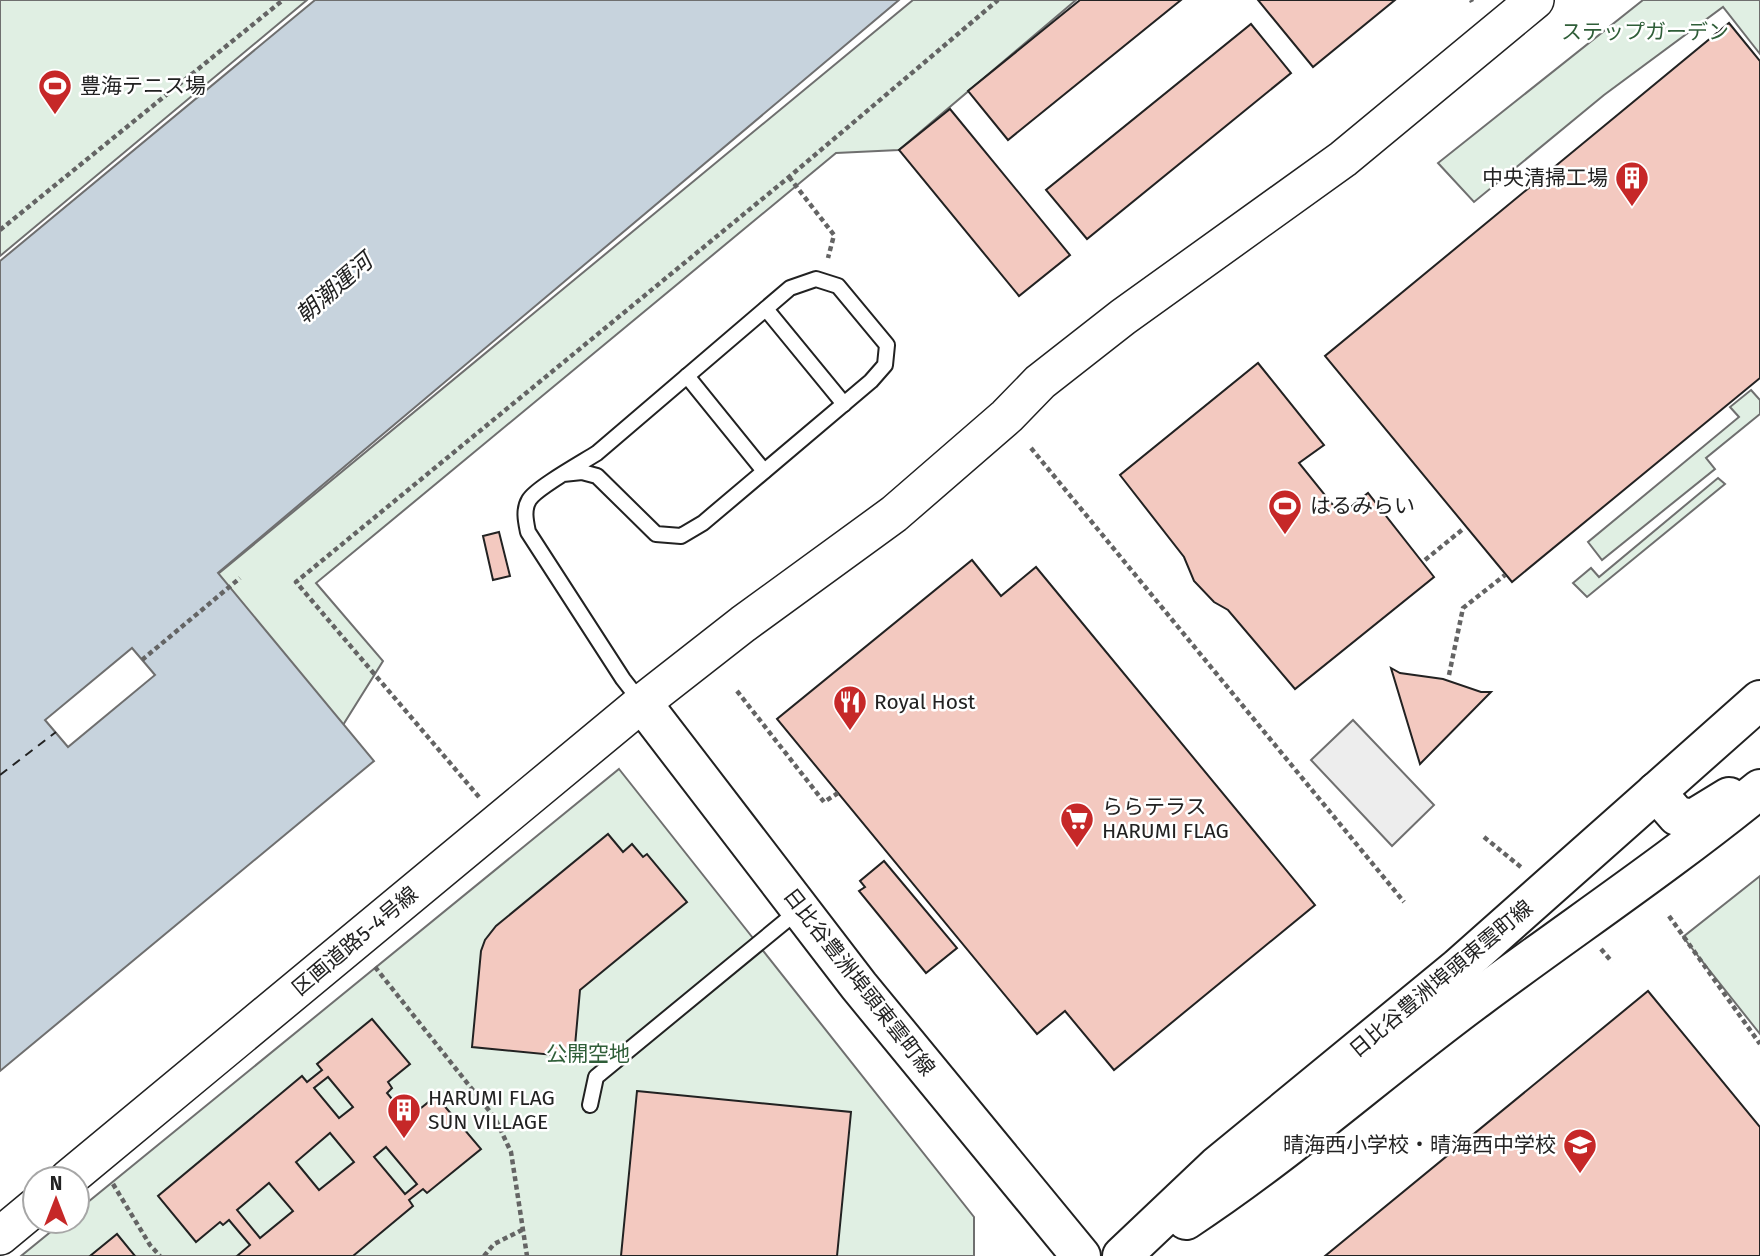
<svg xmlns="http://www.w3.org/2000/svg" width="1760" height="1256" font-family="'Fira Sans','Noto Sans JP',sans-serif">
<rect width="100%" height="100%" fill="#fff"/>
<!-- green -->
<g fill="#e0efe3" stroke="#6f6f6f" stroke-width="2">
<polygon points="0,0 307,0 0,256"/>
<polygon points="913,0 1076,0 899,150 836,153 316,583 383,661 343,725 218,574"/>
<polygon points="1643,0 1760,0 1760,54 1723,7 1604,95 1474,202 1438,163"/>
<polygon points="1751,390 1760,400 1760,414 1706,458 1715,469 1602,560 1588,542 1739,417 1730,407"/>
<polygon points="1718,478 1725,484 1587,597 1573,583 1591,568 1599,577"/>
<polygon points="619,769 974,1217 974,1256 21,1256 64,1221 77,1221 77,1211"/>
<polygon points="1760,876 1760,1034 1683,937"/>
</g>
<!-- parking -->
<polygon fill="#ededed" stroke="#6f6f6f" stroke-width="2" points="1353,720 1434,805 1392,846 1311,760"/>
<!-- water -->
<polygon fill="#c7d3dd" stroke="#6f6f6f" stroke-width="2" points="315,0 899,0 218,573 374,761 0,1071 0,261"/>
<!-- pier -->
<polygon fill="#fff" stroke="#6f6f6f" stroke-width="2" points="132,648 155,675 68,747 45,720"/>
<g fill="none" stroke-linecap="round" stroke-linejoin="round">
<!-- ferry -->
<polyline stroke="#222" stroke-width="2" stroke-dasharray="9 7" stroke-linecap="butt" points="0,775 56,732"/>
</g>
<!-- building -->
<g fill="#f3c9c0" stroke="#222" stroke-width="2" fill-rule="evenodd">
<polygon points="1080,0 1181,0 1008,140 968,91"/>
<polygon points="1258,0 1395,0 1313,67"/>
<polygon points="1729,23 1760,61 1760,378 1512,582 1325,356"/>
<polygon points="1251,24 1291,73 1087,239 1046,190"/>
<polygon points="950,109 1070,255 1019,296 899,150"/>
<polygon points="1258,363 1324,445 1299,463 1341,515 1368,493 1434,577 1295,689 1228,610 1214,602 1194,581 1184,557 1120,475"/>
<polygon points="499,532 510,576 493,580 483,536"/>
<polygon points="972,560 1001,596 1036,567 1315,905 1114,1070 1065,1011 1037,1034 777,719"/>
<polygon points="1391,668 1400,673 1443,679 1481,692 1491,692 1420,764"/>
<polygon points="608,834 623,852 632,844 643,857 647,854 687,902 580,990 574,1057 472,1047 481,951 485,940 496,926"/>
<polygon points="884,861 957,948 926,973 859,891 865,887 860,881"/>
<polygon points="1648,991 1760,1127 1760,1256 1325,1256"/>
<path d="M372,1019L410,1064L388,1082L392,1088L387,1093L406,1116L418,1106L421,1108L436,1096L481,1149L427,1193L423,1189L409,1200L413,1206L353,1256H237L250,1245L229,1220L223,1225L220,1222L196,1242L158,1196L302,1076L307,1082L322,1070L317,1064ZM328,1077L353,1107L339,1118L314,1088ZM330,1133L354,1162L319,1190L296,1162ZM386,1147L417,1184L405,1194L374,1157ZM269,1183L293,1211L260,1238L237,1210Z"/>
<polygon points="637,1091 851,1112 837,1256 621,1256"/>
<polygon points="117,1234 135,1256 90,1256"/>
</g>
<g fill="none" stroke-linecap="round" stroke-linejoin="round">
<!-- lane casing -->
<g stroke="#222" stroke-width="18">
<g id="lane">
<polyline points="766,309 844,404"/>
<polyline points="687,376 764,471"/>
<path d="M563,474L582,472L597,476L656,534L681,536L703,523L871,381L885,365L887,345L838,286L816,279L790,288L597,453C583,462 536,488 529,500C523,510 526,522 528,532L623,679L641,702"/>
<polyline points="590,1105 596,1077 799,910"/>
</g>
</g>
<!-- secondary casing -->
<g stroke="#222" stroke-width="40">
<g id="secondary">
<polyline points="68,1179 642,703 743,624 894,514 1007,416 1040,382 1123,317 1343,159 1535,0"/>
<polyline points="0,1236 35,1207"/>
</g>
</g>
<!-- primary casing -->
<g stroke="#222" stroke-width="42">
<g id="primary">
<polyline points="642,703 859,986 1081,1256"/>
<polyline points="1656,792 1677,816 1693,819 1729,797"/>
<path d="M1186,1220C1288,1153 1379,1071 1478,998C1572,928 1669,863 1760,789"/>
<polyline points="1122,1256 1217,1166 1458,968 1760,700"/>
</g>
</g>
<!-- path -->
<g stroke="#646464" stroke-width="4.5" stroke-dasharray="5 3.5" stroke-linecap="butt">
<polyline points="1471,0 1472,2"/>
<polyline points="789,177 834,235 828,258"/>
<polyline points="0,230 283,0"/>
<polyline points="1031,448 1404,902"/>
<polyline points="1425,560 1463,529"/>
<polyline points="142,660 240,578"/>
<polyline points="1449,675 1463,608 1505,575"/>
<polyline points="737,691 824,802 838,793"/>
<polyline points="479,797 296,582 789,177 998,0"/>
<polyline points="1484,837 1522,868"/>
<polyline points="1669,916 1760,1044"/>
<polyline points="1601,949 1612,962"/>
<polyline points="375,967 495,1118 511,1152 527,1256"/>
<polyline points="113,1184 150,1245 160,1256"/>
<polyline points="484,1256 494,1244 522,1230"/>
</g>
<!-- lane -->
<use href="#lane" stroke="#fff" stroke-width="14"/>
<!-- secondary -->
<use href="#secondary" stroke="#fff" stroke-width="37"/>
<!-- primary -->
<use href="#primary" stroke="#fff" stroke-width="38"/>
</g>
<!-- icons -->
<defs>
<g id="stadium-pin" transform="scale(1.75)"><path d="M0 17L-7.5 6A9.5 9.5 0 1 1 7.5 6Z" fill="#c62828" stroke="#fff"/><path d="M0-5a6.5 5 0 1 0 0 10a6.5 5 0 1 0 0-10ZM-3.5-1.8h7v3.6h-7Z" fill="#fff"/></g>
<g id="building-pin" transform="scale(1.75)"><path d="M0 17L-7.5 6A9.5 9.5 0 1 1 7.5 6Z" fill="#c62828" stroke="#fff"/><path d="M-4-6H4V6H1V3H-1V6H-4ZM-2.5-4.3h1.7v1.8h-1.7ZM.8-4.3h1.7v1.8H.8ZM-2.5-1h1.7V.8h-1.7ZM.8-1h1.7V.8H.8Z" fill="#fff"/></g>
<g id="restaurant-pin" transform="scale(1.75)"><path d="M0 17L-7.5 6A9.5 9.5 0 1 1 7.5 6Z" fill="#c62828" stroke="#fff"/><path d="M-5-6h1v4h1v-4h1v4h1v-4h1v5L-1.5 .5V6h-2V.5L-5-1ZM5-6V6H3V1.5H1.5Q1.5-4 5-6Z" fill="#fff"/></g>
<g id="supermarket-pin" transform="scale(1.75)"><path d="M0 17L-7.5 6A9.5 9.5 0 1 1 7.5 6Z" fill="#c62828" stroke="#fff"/><path d="M-6-5.5h2.5l.6 2H6L4.5 2H-2.5L-4.4-4H-6ZM-1.5 3.2a1.3 1.3 0 1 0 .1 0ZM3 3.2a1.3 1.3 0 1 0 .1 0Z" fill="#fff"/></g>
<g id="school-pin" transform="scale(1.75)"><path d="M0 17L-7.5 6A9.5 9.5 0 1 1 7.5 6Z" fill="#c62828" stroke="#fff"/><path d="M0-5L7-2L0 1L-7-2ZM-4 1L0 2.5L4 1V4Q0 6-4 4Z" fill="#fff"/></g>
</defs>
<g fill-rule="evenodd">
<use href="#stadium-pin" x="55" y="86"/>
<use href="#building-pin" x="1632" y="178"/>
<use href="#stadium-pin" x="1285" y="506"/>
<use href="#restaurant-pin" x="850" y="702"/>
<use href="#supermarket-pin" x="1077" y="819"/>
<use href="#building-pin" x="404" y="1110"/>
<use href="#school-pin" x="1580" y="1145"/>
</g>
<g text-anchor="middle" stroke-width="5" stroke-linejoin="round" paint-order="stroke">
<!-- park labels -->
<g font-size="21" fill="#2f5e38" stroke="#fff">
<text x="1645" y="39">ステップガーデン</text>
<text x="588" y="1061">公開空地</text>
</g>
<!-- poi labels -->
<g font-size="21" fill="#222" stroke="#fff" text-anchor="start">
<text x="80" y="93">豊海テニス場</text>
<text x="1608" y="185" text-anchor="end">中央清掃工場</text>
<text x="1310" y="513">はるみらい</text>
<text x="874" y="709">Royal Host</text>
<text x="1102" y="814">ららテラス<tspan x="1102" dy="24">HARUMI FLAG</tspan></text>
<text x="428" y="1105">HARUMI FLAG<tspan x="428" dy="24">SUN VILLAGE</tspan></text>
<text x="1556" y="1152" text-anchor="end">晴海西小学校・晴海西中学校</text>
</g>
<!-- street labels -->
<g font-size="21" fill="#222" stroke="#fff">
<text transform="translate(355 941) rotate(-40)" y="7">区画道路5-4号線</text>
<text transform="translate(1441 979) rotate(-40)" y="7">日比谷豊洲埠頭東雲町線</text>
<text transform="translate(859 982) rotate(52)" y="7">日比谷豊洲埠頭東雲町線</text>
</g>
<!-- water labels -->
<g font-size="23" font-style="italic" fill="#222" stroke="#fff">
<text transform="translate(334 288) rotate(-41)" y="8">朝潮運河</text>
</g>
</g>
<!-- north arrow -->
<g transform="translate(56 1200)"><circle r="33" fill="#ffffff" stroke="#a7a7a7" stroke-width="2"/>
<path d="M0-5L12 26L0 18L-12 26Z" fill="#c62828"/>
<text y="-10" font-size="19" font-weight="bold" text-anchor="middle" fill="#222222">N</text>
</g>
</svg>
